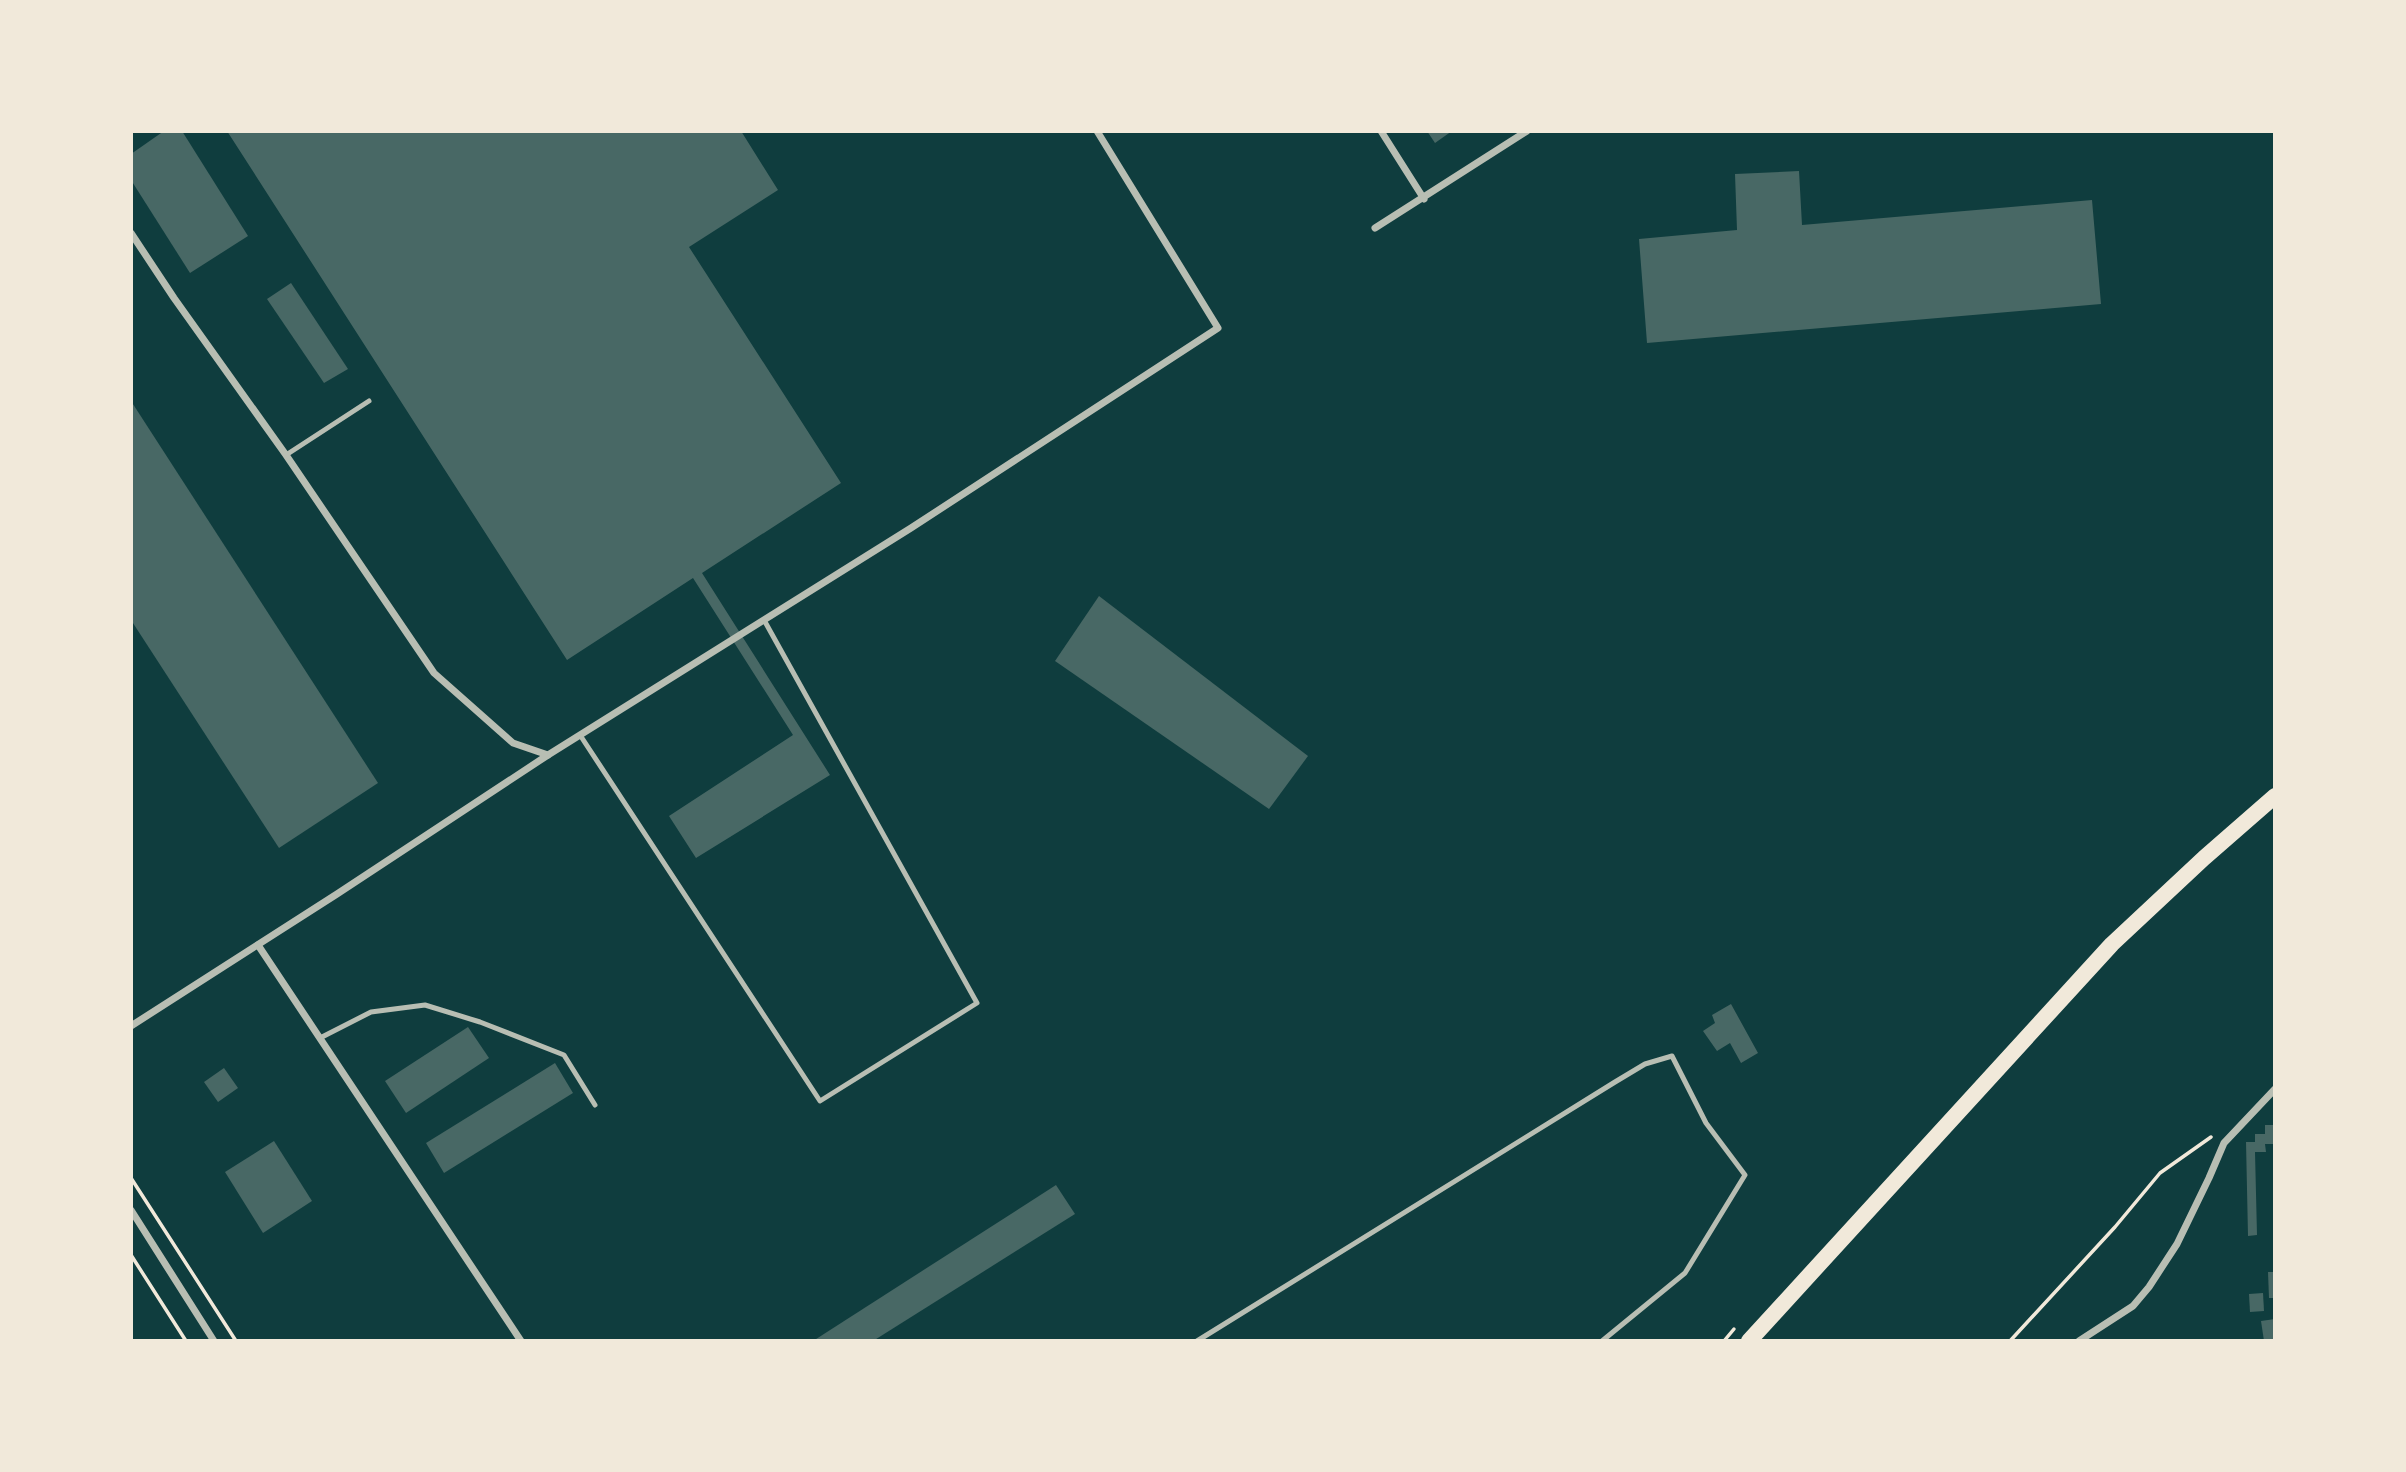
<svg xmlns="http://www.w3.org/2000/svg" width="2406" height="1472" font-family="'Golos Text',sans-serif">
<rect width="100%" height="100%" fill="#0f3d3e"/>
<!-- building -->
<g fill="#486865">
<polygon points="164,131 182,131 248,236 190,273 131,180 131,154"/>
<polygon points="227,131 741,131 778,190 689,247 841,483 702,573 830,775 696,858 669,816 793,735 693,578 567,660"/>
<polygon points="1427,131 1452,131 1435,143"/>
<polygon points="1799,171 1802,225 2092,200 2101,304 1647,343 1639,239 1737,230 1735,174"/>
<polygon points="291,283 348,369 324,383 267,299"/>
<polygon points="131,401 378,783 279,848 131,620"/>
<polygon points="1099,596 1308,756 1269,809 1055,661"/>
<polygon points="1731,1004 1758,1053 1741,1063 1730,1043 1717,1051 1703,1031 1715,1023 1712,1015"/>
<polygon points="468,1027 489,1058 406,1113 385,1081"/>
<polygon points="555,1063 573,1093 444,1173 426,1143"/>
<polygon points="224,1068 238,1088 218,1102 204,1082"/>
<polygon points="2265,1125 2275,1125 2274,1144 2265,1144 2266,1152 2255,1152 2257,1235 2248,1236 2246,1142 2255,1142 2255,1134 2265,1134"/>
<polygon points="274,1141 312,1201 263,1233 225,1172"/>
<polygon points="1056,1185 1075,1214 873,1341 813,1341"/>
<polygon points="2268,1272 2275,1272 2275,1298 2269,1298"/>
<polygon points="2263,1293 2264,1311 2250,1312 2249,1294"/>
<polygon points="2275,1319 2275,1341 2264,1341 2261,1321"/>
</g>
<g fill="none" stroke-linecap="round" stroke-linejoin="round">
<!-- path -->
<g stroke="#f1e9da" stroke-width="3.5">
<polyline points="131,1178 236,1341"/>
<polyline points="131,1255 186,1341"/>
<polyline points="1724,1341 1734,1329"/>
<polyline points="2010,1341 2115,1227 2160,1173 2211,1137"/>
</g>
<!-- service -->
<g stroke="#b8beb3" stroke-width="5">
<polyline points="286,455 369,401"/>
<polyline points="580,735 820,1101 977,1003 764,620"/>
<polyline points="320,1038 371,1012 425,1005 480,1022 564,1055 595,1105"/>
<polyline points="1197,1341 1615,1082 1645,1064 1672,1056 1706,1123 1745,1175 1685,1273 1602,1341"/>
</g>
<!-- minor -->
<g stroke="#b8beb3" stroke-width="7">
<polyline points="1381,131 1424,199"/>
<polyline points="1375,228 1527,131"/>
<polyline points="131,233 174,298 286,455 434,673 513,743 548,755"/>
<polyline points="258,945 521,1341"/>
<polyline points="131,1026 337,894 548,755 911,528 1218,328 1097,131"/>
<polyline points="131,1210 214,1341"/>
<polyline points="2079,1341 2133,1306 2149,1287 2177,1244 2209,1178 2224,1143 2275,1089"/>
</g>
<!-- primary -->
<polyline stroke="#f1e9da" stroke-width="16" points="1749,1341 2112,944 2204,858 2275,796"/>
</g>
<!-- border -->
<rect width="2406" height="1472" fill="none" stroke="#f1e9da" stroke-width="266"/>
</svg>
